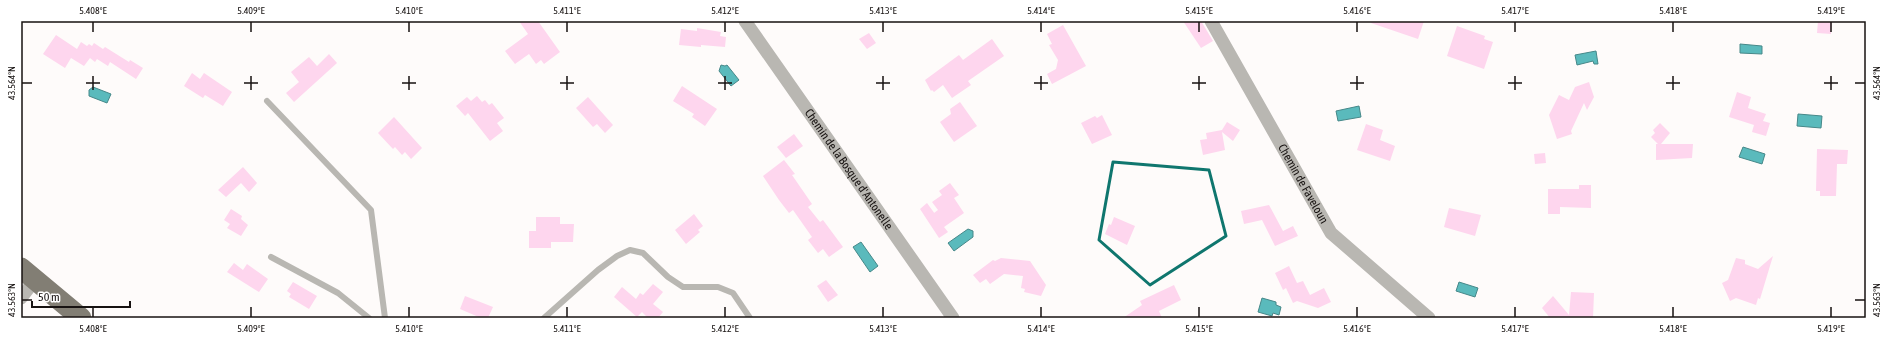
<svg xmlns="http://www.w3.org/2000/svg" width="1887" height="339" font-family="'Asap Condensed',sans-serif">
<rect width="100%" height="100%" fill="#fefbfa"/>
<!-- water -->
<g fill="#5ababc" stroke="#468889">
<polygon points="1740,44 1762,46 1762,54 1740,53"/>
<polygon points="1596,51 1598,64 1594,64 1593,61 1577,65 1575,55"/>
<polygon points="721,65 725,66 727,65 739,80 731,86 719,71"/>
<polygon points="93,87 111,94 107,103 89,96 89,90"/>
<polygon points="1359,106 1361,117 1338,121 1336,111"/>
<polygon points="1798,114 1822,116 1821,128 1797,126"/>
<polygon points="1743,147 1765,154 1762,164 1739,157"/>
<polygon points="968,229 973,231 973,237 954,251 948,243"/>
<polygon points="861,242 878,266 870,272 853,247"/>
<polygon points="1459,282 1478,288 1475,297 1456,291"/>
<polygon points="1262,298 1276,302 1276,305 1281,307 1279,315 1273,313 1272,316 1258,312"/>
</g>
<!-- building -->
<g fill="#fed6ee">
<polygon points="519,21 538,21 560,52 544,64 541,60 536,64 529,54 515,64 505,51 528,34"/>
<polygon points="1183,21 1201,21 1213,41 1201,48"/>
<polygon points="1372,21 1424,21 1418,39 1371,23"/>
<polygon points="1818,21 1832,21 1831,34 1817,33"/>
<polygon points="1063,25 1086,66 1052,84 1047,74 1056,69 1058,60 1049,45 1052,44 1047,34"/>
<polygon points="1457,26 1485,36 1484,39 1493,42 1484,69 1447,56"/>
<polygon points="697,28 721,32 720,36 726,37 725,47 701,45 701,47 679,45 681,29 697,31"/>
<polygon points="869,33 876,43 867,49 859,39"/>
<polygon points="56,35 77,49 81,42 87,46 89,44 92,46 94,43 103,49 105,47 129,62 130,60 143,68 136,79 110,62 108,66 97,59 95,62 90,58 84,66 71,58 65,68 43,54"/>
<polygon points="992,39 1004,56 968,81 971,85 952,98 943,85 934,92 932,90 931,91 925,80 959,55 963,60"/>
<polygon points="329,54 337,63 294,102 286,93 299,82 291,72 309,57 317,66"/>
<polygon points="192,73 200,79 204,73 232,92 223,106 205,95 203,98 184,86"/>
<polygon points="1589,82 1594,97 1587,110 1584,103 1571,131 1572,134 1557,139 1549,115 1559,95 1569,100 1575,87"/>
<polygon points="682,86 717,109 705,126 692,117 694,114 673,101"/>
<polygon points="1737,92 1751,97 1748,108 1766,114 1763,121 1770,123 1766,136 1752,132 1754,125 1729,117"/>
<polygon points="477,96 482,102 485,100 489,105 492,103 504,118 497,123 503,131 490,141 468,113 465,116 456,106 467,97 471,101"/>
<polygon points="588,97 613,125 605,133 597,124 593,127 576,108"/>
<polygon points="960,102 977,126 954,142 940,122 951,114 950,109"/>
<polygon points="1102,115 1112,135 1092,144 1081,123 1095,116 1097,118"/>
<polygon points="394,117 422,148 411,159 405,152 402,155 395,147 393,149 378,133"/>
<polygon points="1227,122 1240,130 1233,141 1222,132 1225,150 1203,155 1200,140 1207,139 1206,133 1222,130"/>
<polygon points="1660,123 1670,133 1661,144 1693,144 1692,158 1656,160 1656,144 1658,144 1651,137 1655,133 1653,130"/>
<polygon points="1366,124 1383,130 1380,140 1395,146 1390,161 1357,150"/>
<polygon points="794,134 803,146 786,158 777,147"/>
<polygon points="1817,149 1848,150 1847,164 1837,164 1836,196 1820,196 1820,191 1816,191"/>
<polygon points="1545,153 1546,163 1535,164 1534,154"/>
<polygon points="784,160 795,174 792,175 812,204 808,207 820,222 823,220 843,247 829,257 823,249 818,253 808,240 812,237 793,210 789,213 779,200 763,176"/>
<polygon points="243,167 257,183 249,192 241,183 226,197 218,190"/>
<polygon points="950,183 959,195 954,198 964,213 944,227 948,232 939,238 920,209 927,203 935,214 934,213 938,210 932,202 942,195 939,191"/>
<polygon points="1579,185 1591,185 1591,208 1560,207 1560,214 1548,214 1548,189 1579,189"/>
<polygon points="1269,205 1283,231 1293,226 1298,236 1275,246 1262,220 1244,224 1241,211"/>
<polygon points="1449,208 1481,215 1475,236 1444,227"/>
<polygon points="231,209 242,216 241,219 248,225 241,236 227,228 230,224 224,220"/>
<polygon points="694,214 703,226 698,230 700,232 686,244 675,230"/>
<polygon points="536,217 560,217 560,224 574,224 573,242 551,242 551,248 529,248 529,231 536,231"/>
<polygon points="1114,217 1135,226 1127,245 1105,234 1109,224 1111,225"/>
<polygon points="1773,256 1760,299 1758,298 1756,305 1736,298 1730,301 1722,283 1728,280 1736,258 1745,260 1745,264 1758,269"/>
<polygon points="1001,258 1030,261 1046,285 1041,296 1024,292 1025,289 1021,288 1023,276 1004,274 990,284 986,279 980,283 973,275 993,260 995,261"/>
<polygon points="234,263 243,270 247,264 268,279 259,292 227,272"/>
<polygon points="1289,266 1297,283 1303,281 1310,295 1324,288 1331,302 1318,308 1297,301 1293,303 1286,288 1283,290 1275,273"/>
<polygon points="826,280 838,295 828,302 817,286"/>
<polygon points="293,282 317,296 309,309 289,297 291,294 287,291"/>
<polygon points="653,284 663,292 653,304 663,312 658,318 648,318 642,312 637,317 614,297 622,287 636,299 640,293 643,295"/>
<polygon points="1174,285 1181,300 1159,311 1162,318 1123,318 1142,305 1140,301"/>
<polygon points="1571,292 1594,293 1593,318 1550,318 1542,308 1553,296 1569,315"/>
<polygon points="465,296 493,307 488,318 481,318 460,309"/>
</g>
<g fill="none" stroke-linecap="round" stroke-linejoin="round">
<!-- service -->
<g stroke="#b9b7b2" stroke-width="6">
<polyline points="267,101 371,210 385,318"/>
<polyline points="271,257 338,293 369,318"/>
<polyline points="544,318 598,270 617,256 630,250 643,253 668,277 683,287 718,287 733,293 750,318"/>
</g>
<!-- minor -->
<g stroke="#b9b7b2" stroke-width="13">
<path id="s1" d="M745,21L953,318"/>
<path id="s2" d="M1211,21L1331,233L1429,318"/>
<polyline points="21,298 35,280"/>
</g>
<!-- primary -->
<polyline stroke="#827e74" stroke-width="21" points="21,268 81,318"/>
</g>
<!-- marked area -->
<path fill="none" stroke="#0f766e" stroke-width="3" stroke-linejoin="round" d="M1113,162L1209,170L1226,236L1150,285L1099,240Z"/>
<!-- ticks -->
<path fill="none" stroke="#171211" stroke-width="1.5" d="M93,22V32M251,22V32M409,22V32M567,22V32M725,22V32M883,22V32M1041,22V32M1199,22V32M1357,22V32M1515,22V32M1673,22V32M1831,22V32M93,76V90M251,76V90M409,76V90M567,76V90M725,76V90M883,76V90M1041,76V90M1199,76V90M1357,76V90M1515,76V90M1673,76V90M1831,76V90M22,83H32M86,83H100M244,83H258M402,83H416M560,83H574M718,83H732M876,83H890M1034,83H1048M1192,83H1206M1350,83H1364M1508,83H1522M1666,83H1680M1824,83H1838M1855,83H1865M22,300H32M1855,300H1865M93,307V317M251,307V317M409,307V317M567,307V317M725,307V317M883,307V317M1041,307V317M1199,307V317M1357,307V317M1515,307V317M1673,307V317M1831,307V317"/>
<g text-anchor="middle" stroke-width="4" stroke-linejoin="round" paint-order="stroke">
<!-- street labels -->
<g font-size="12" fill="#171211" stroke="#fff">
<text dy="4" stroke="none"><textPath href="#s1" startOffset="181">Chemin de la Bosque d'Antonelle</textPath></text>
<text dy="4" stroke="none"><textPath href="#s2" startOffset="187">Chemin de Faveloun</textPath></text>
</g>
</g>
<!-- border -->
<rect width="1887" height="339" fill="none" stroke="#ffffff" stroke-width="44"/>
<!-- scale -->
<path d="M32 301v6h98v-6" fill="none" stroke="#171211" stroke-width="2"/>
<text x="38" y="301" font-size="12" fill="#171211" stroke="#ffffff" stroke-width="3" paint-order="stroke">50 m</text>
<rect x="22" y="22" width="1843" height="295" fill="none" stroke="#171211" stroke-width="1.5"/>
<g font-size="10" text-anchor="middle" fill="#171211">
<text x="93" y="14">5.408°E</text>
<text x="251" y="14">5.409°E</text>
<text x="409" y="14">5.410°E</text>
<text x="567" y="14">5.411°E</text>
<text x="725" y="14">5.412°E</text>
<text x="883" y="14">5.413°E</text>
<text x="1041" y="14">5.414°E</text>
<text x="1199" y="14">5.415°E</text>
<text x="1357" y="14">5.416°E</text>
<text x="1515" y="14">5.417°E</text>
<text x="1673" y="14">5.418°E</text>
<text x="1831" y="14">5.419°E</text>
<text transform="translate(11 83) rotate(-90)" y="4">43.564°N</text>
<text transform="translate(1876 83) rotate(-90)" y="4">43.564°N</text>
<text transform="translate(11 300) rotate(-90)" y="4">43.563°N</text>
<text transform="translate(1876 300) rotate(-90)" y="4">43.563°N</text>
<text x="93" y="332">5.408°E</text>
<text x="251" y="332">5.409°E</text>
<text x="409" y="332">5.410°E</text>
<text x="567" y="332">5.411°E</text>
<text x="725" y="332">5.412°E</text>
<text x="883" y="332">5.413°E</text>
<text x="1041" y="332">5.414°E</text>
<text x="1199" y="332">5.415°E</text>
<text x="1357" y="332">5.416°E</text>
<text x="1515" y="332">5.417°E</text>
<text x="1673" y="332">5.418°E</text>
<text x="1831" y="332">5.419°E</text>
</g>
</svg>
